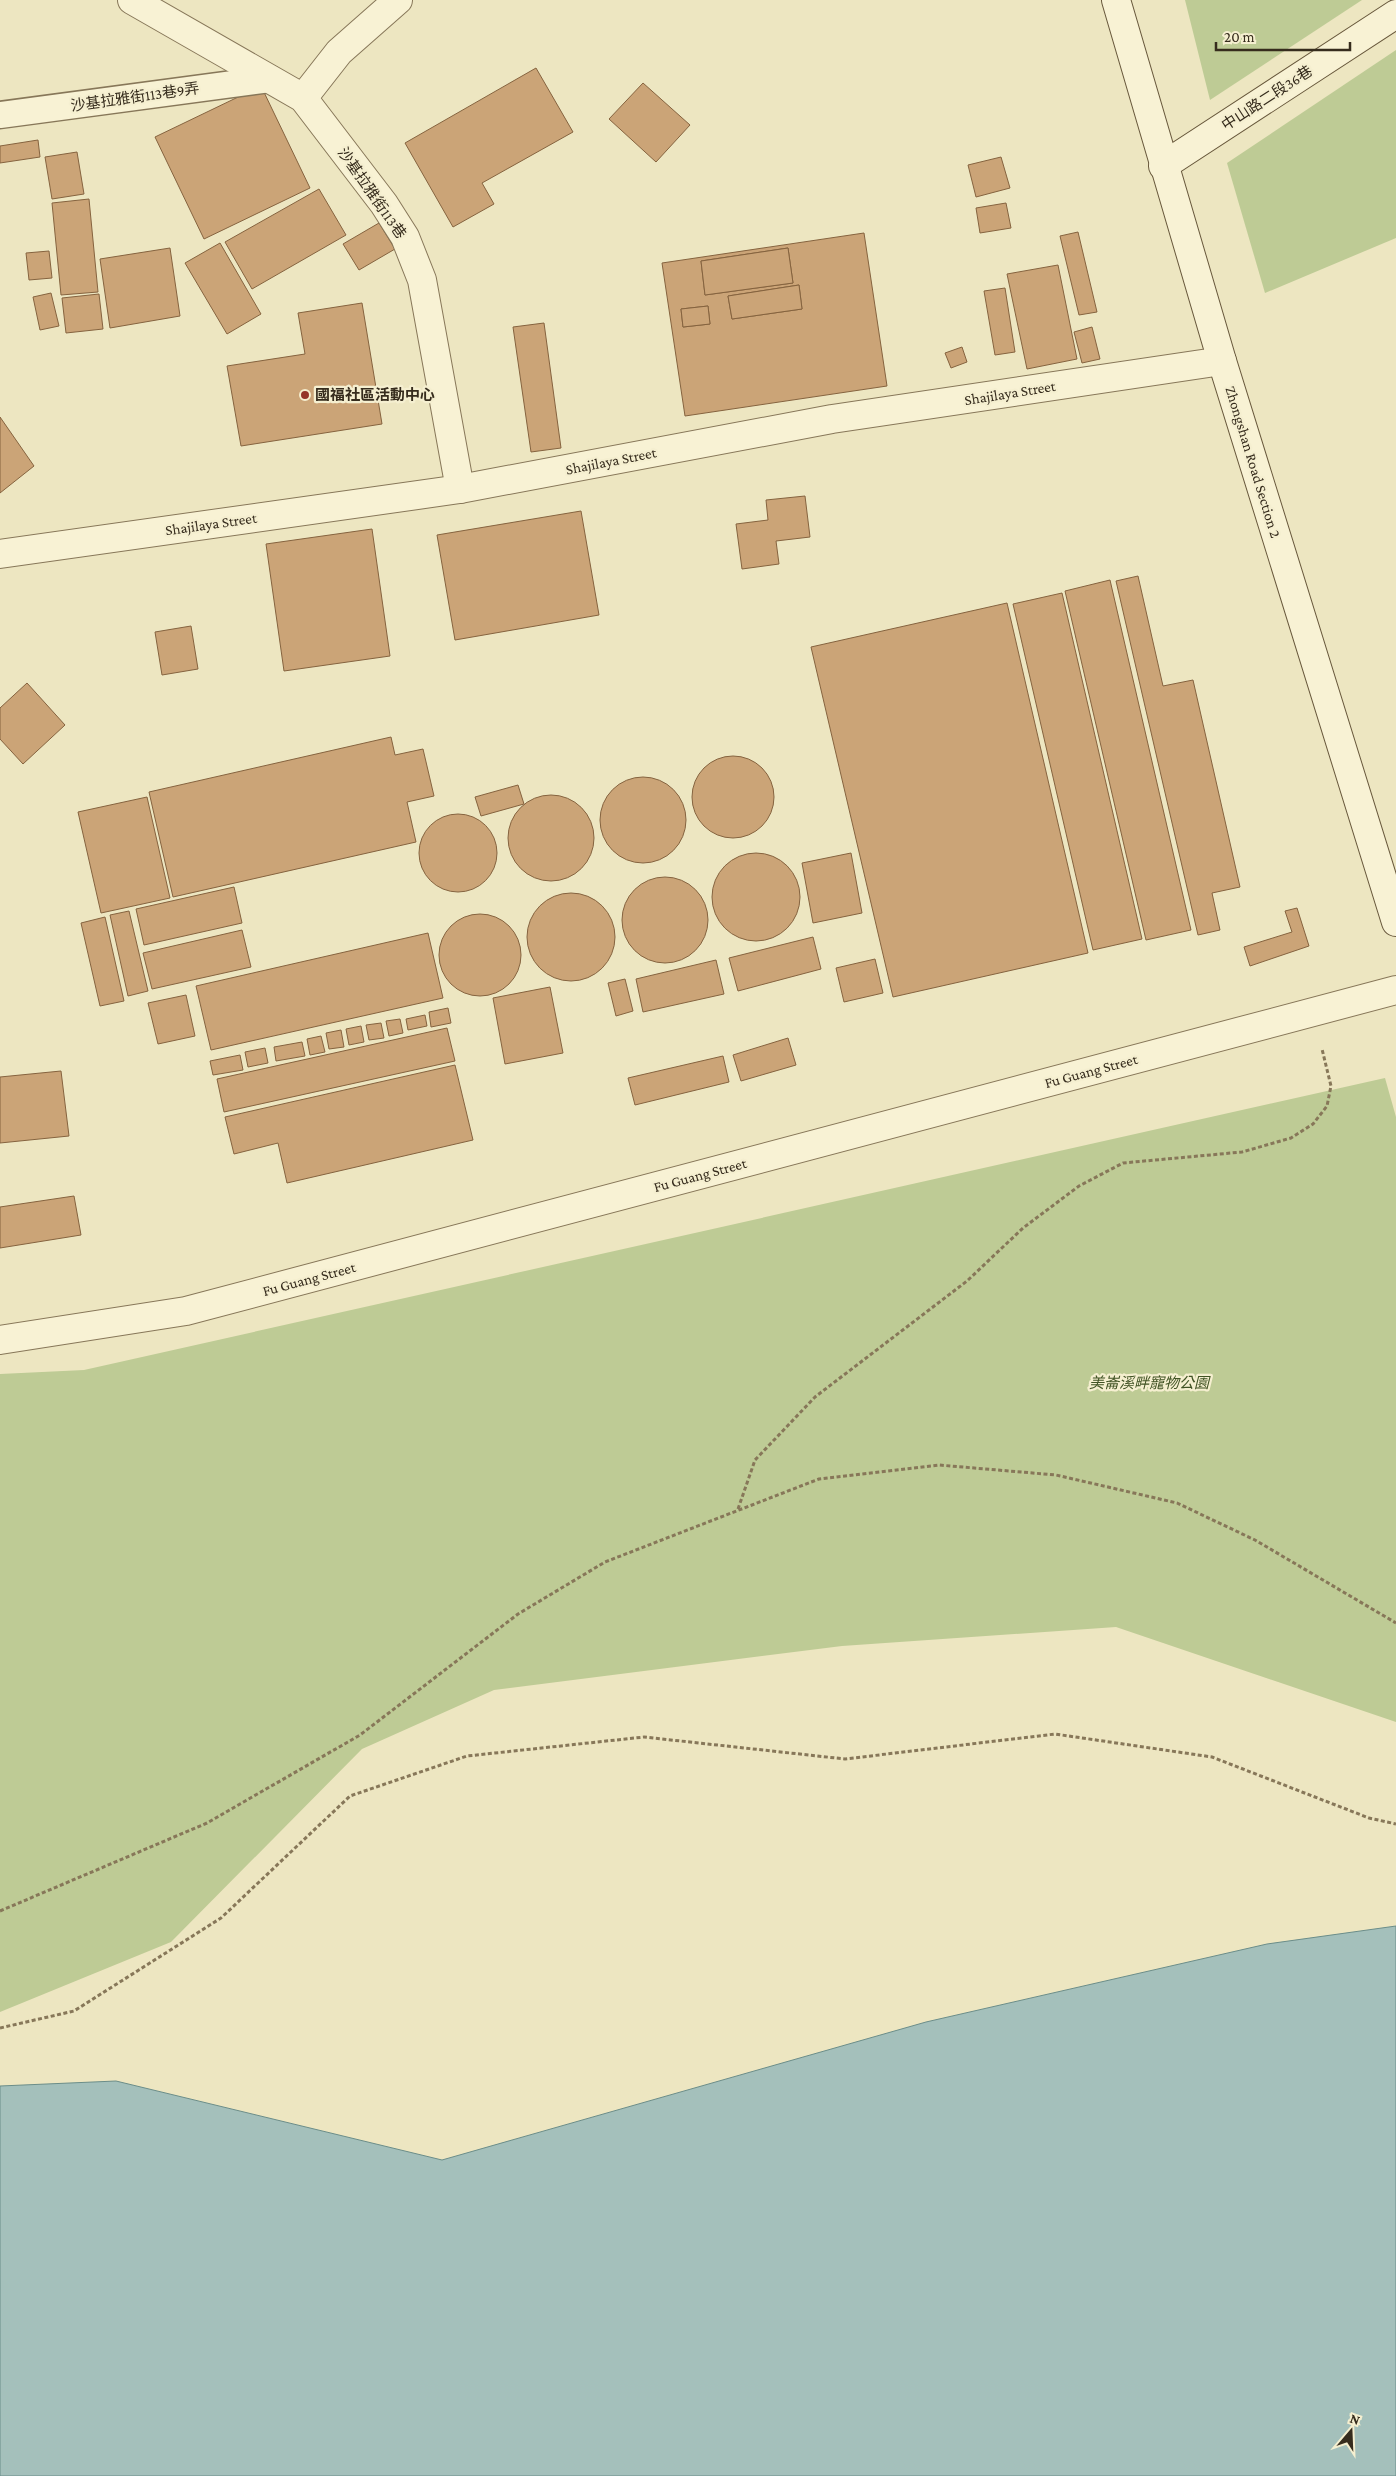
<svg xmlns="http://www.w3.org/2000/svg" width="1396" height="2476" font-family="'Crimson Pro','Noto Sans TC',serif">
<rect width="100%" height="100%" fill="#ede6c1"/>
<!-- green -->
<g fill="#becb95">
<polygon points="1185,0 1362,0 1210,100"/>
<polygon points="1396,50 1396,238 1265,293 1227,163"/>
<polygon points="1385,1078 1396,1117 1396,1722 1116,1627 842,1646 494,1690 362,1749 171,1942 0,2012 0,1374 84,1370"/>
</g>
<!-- water -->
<polygon fill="#a4c0bb" stroke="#6b8d89" points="1396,1926 1396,2476 0,2476 0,2086 116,2081 442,2160 926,2022 1267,1944"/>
<!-- building -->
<g fill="#cba477" stroke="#85633f" fill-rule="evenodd">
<polygon points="536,68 573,132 482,183 494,204 453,227 405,143"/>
<polygon points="643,83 690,125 656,162 609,119"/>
<polygon points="261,86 310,188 204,239 155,137"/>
<polygon points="38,140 40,157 0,163 0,146"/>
<polygon points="77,152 84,194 52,199 45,157"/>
<polygon points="1001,157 1010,188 976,197 968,165"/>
<polygon points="319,189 346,235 252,289 225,242"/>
<polygon points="89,199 98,292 61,295 52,203"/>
<polygon points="1006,203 1011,228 980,233 976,208"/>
<polygon points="379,223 395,249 359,270 343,244"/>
<polygon points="1078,232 1097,312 1079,315 1060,236"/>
<path d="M864,233L887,386L685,416L662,263ZM788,248L793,283L705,295L701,261ZM799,285L802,309L732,319L728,296ZM708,306L710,324L683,327L681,309Z"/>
<polygon points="220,243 261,314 227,334 185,263"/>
<polygon points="170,248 180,316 110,328 100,259"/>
<polygon points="788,248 793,283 705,295 701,261"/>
<polygon points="49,251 52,278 29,280 26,253"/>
<polygon points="1058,265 1077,359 1027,369 1007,274"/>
<polygon points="799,285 802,309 732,319 728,296"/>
<polygon points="1005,288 1015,352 995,355 984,291"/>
<polygon points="51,293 59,326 40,330 33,297"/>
<polygon points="99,294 103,329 66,333 62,298"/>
<polygon points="362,303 382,424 241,446 227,366 305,354 298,313"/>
<polygon points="708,306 710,324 683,327 681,309"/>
<polygon points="544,323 561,448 531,452 513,327"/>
<polygon points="1092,327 1100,359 1082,363 1074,332"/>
<polygon points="962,347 967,362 951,368 945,353"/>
<polygon points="0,417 34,466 0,493"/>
<polygon points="805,496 810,537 776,541 779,564 742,569 736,524 768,520 766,500"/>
<polygon points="581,511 599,615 455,640 437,535"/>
<polygon points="372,529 390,656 284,671 266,544"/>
<polygon points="1138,576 1163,686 1193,680 1240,887 1212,893 1220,930 1198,935 1116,581"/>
<polygon points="1110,580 1191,930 1146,940 1065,591"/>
<polygon points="1062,593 1142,939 1093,950 1013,604"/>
<polygon points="1007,603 1088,953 893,997 811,647"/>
<polygon points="191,626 198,669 162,675 155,632"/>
<polygon points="27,683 65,725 23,764 0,739 0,708"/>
<polygon points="391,737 395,755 423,749 434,796 407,802 416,842 173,897 149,792"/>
<circle cx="733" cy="797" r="41"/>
<circle cx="643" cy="820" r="43"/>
<polygon points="518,785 524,804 481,816 475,797"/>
<circle cx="551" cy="838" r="43"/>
<polygon points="147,797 170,898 101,913 78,812"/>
<circle cx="458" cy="853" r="39"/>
<circle cx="756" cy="897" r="44"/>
<polygon points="851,853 862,913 813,923 802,863"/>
<circle cx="665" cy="920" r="43"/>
<polygon points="234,887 242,923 144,945 136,909"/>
<circle cx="571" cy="937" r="44"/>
<polygon points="1297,908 1309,946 1250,966 1244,947 1292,932 1285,911"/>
<polygon points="129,911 148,991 128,996 110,915"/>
<circle cx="480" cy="955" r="41"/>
<polygon points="105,917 124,1001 100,1006 81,923"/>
<polygon points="242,930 251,967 152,989 143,953"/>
<polygon points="428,933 443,998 211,1050 196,986"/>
<polygon points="813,937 821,969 738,991 729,958"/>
<polygon points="875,959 883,993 844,1002 836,968"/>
<polygon points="716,960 724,994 643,1012 636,979"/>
<polygon points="625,979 633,1011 616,1016 608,983"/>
<polygon points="550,987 563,1053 505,1064 493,998"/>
<polygon points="186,995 195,1036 158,1044 148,1003"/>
<polygon points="448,1008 451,1023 431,1027 429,1012"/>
<polygon points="425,1015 427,1026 408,1030 406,1019"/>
<polygon points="400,1019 403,1033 389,1036 386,1021"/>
<polygon points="381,1023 384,1038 369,1040 366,1025"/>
<polygon points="361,1026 364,1042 349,1045 346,1029"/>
<polygon points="447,1028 455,1061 224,1112 217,1079"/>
<polygon points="341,1030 344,1047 329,1049 326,1033"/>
<polygon points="321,1036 325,1052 310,1055 307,1039"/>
<polygon points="788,1038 796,1065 741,1081 733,1055"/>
<polygon points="302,1042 305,1056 276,1061 274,1047"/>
<polygon points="265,1048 268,1063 248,1067 245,1052"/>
<polygon points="240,1055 243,1070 213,1075 210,1061"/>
<polygon points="723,1056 729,1082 635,1105 628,1078"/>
<polygon points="455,1065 473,1140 287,1183 278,1143 234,1154 225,1117"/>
<polygon points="61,1071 69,1136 0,1143 0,1077"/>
<polygon points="74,1196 81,1235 0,1248 0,1207"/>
</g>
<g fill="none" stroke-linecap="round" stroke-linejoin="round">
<!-- lane casing -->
<g stroke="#877759" stroke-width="29">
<polyline id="lane" points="0,115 270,79"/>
</g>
<!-- street casing -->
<g stroke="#877759" stroke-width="30">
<g id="street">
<polyline points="132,0 303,98 384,204 405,237 422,280 460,489"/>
<polyline points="303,98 339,52 398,0"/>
<polyline points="0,554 460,489 832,419 1222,361"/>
<polyline points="0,1340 186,1311 1396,990"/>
</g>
</g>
<!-- secondary casing -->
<g stroke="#68583c" stroke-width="30">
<g id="secondary">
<polyline points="1116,0 1222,361 1396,922"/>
<polyline points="1163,166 1396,14"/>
</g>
</g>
<!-- path -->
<g stroke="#877759" stroke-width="3" stroke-dasharray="4 2.5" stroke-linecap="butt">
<polyline points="738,1509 755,1460 815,1397 967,1281 1023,1228 1079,1186 1123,1163 1242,1152 1291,1138 1313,1124 1327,1106 1331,1086 1322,1049"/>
<polyline points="0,1911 207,1823 360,1735 518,1614 605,1562 819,1479 939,1465 1056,1475 1177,1503 1255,1540 1396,1623"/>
<polyline points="0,2028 74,2011 221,1918 350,1796 467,1756 644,1737 845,1759 1055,1734 1212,1757 1369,1818 1396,1824"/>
</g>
<!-- lane -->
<use href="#lane" stroke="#f8f2d4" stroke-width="26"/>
<!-- street -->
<use href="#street" stroke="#f8f2d4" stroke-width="28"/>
<!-- secondary -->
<use href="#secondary" stroke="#f8f2d4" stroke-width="28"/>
</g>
<!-- markers -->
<circle fill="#953629" stroke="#f5efd0" stroke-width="2" cx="305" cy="395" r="5"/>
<g text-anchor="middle" stroke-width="4.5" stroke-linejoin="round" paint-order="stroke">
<!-- street labels -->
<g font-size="15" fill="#362c1d" stroke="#f5efd0">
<text transform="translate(135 97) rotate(-8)" y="5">沙基拉雅街113巷9弄</text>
<text transform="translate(1267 98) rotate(-33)" y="5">中山路二段36巷</text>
<text transform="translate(372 193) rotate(55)" y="5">沙基拉雅街113巷</text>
<text transform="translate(1010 393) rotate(-9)" y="5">Shajilaya Street</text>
<text transform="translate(611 461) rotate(-11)" y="5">Shajilaya Street</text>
<text transform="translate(1253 462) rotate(73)" y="5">Zhongshan Road Section 2</text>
<text transform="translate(211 524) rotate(-8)" y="5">Shajilaya Street</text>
<text transform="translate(1091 1071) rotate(-15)" y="5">Fu Guang Street</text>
<text transform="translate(700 1175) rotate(-15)" y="5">Fu Guang Street</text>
<text transform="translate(309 1279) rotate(-15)" y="5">Fu Guang Street</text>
</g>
<!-- poi labels -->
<g font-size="15" font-weight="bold" fill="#362c1d" stroke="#f5efd0" text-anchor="start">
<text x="315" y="400">國福社區活動中心</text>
</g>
<!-- park labels -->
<g font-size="15" font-style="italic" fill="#415324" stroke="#f5efd0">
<text x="1149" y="1388">美崙溪畔寵物公園</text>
</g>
</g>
<!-- north arrow -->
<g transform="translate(1351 2431) rotate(19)" stroke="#f5efd0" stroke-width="4" paint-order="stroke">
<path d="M0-4L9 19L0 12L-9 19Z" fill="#362c1d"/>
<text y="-8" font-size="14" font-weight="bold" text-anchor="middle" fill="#362c1d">N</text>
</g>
<!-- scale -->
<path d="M1216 42v8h134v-8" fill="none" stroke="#362c1d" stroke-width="2.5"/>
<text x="1224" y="42" font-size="15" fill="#362c1d" stroke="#f5efd0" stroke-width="4" paint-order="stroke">20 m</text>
</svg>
